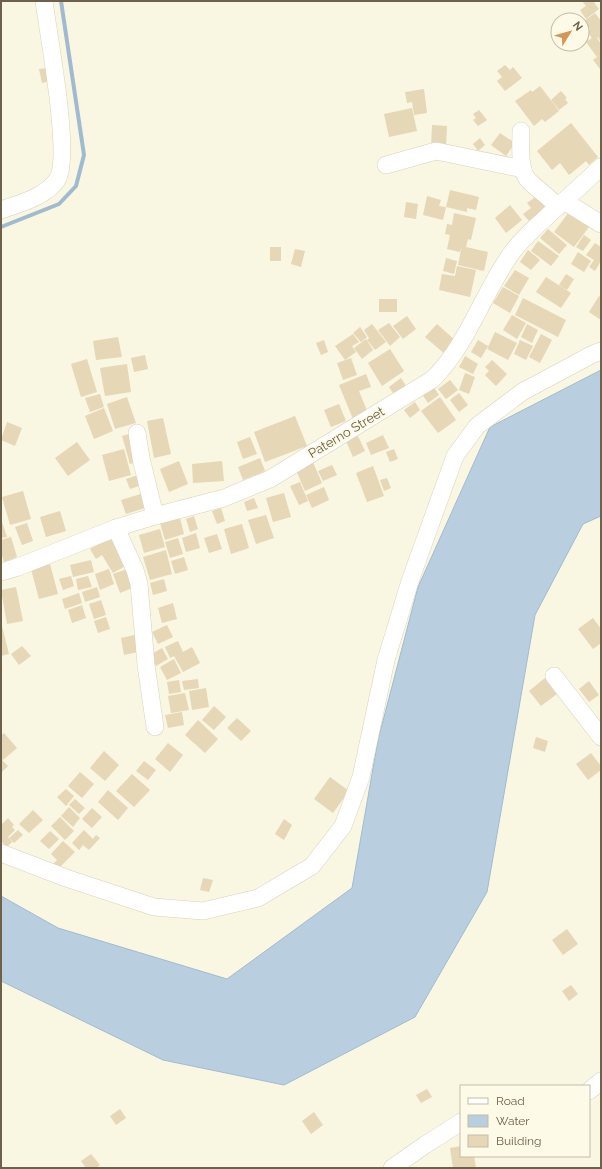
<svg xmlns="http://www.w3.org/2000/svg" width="602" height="1169" font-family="Raleway,sans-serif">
<rect width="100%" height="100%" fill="#f9f6e1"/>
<!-- water -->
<polygon fill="#b9cfe0" stroke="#a0bbd0" points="601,370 601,516 583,524 535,615 487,892 415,1017 284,1085 163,1060 1,981 1,896 58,928 227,979 352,888 378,740 418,587 490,427"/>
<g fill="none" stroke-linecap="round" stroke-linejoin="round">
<!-- stream -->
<polyline stroke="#a0bbd0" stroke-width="4" points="1,227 59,204 76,186 84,155 61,1"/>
</g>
<!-- building -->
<g fill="#e6d7b7">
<polygon points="582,1 593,1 599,9 586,19 580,10 586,6"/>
<polygon points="595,13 601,21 601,43 598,37 597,38 601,44 601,54 597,57 586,42 592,38 587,32 590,29 584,21"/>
<polygon points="601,54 601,70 593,60"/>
<polygon points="505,65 510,70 513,67 522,78 505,91 497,81 502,77 497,71"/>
<polygon points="49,68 51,81 42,83 39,69"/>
<polygon points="540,86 559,111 545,122 542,119 534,126 515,101 531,90 532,92"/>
<polygon points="424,89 427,113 414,115 412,102 407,103 405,92"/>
<polygon points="561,91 567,98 565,99 568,103 559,110 551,100"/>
<polygon points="412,108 417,131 389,137 384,114"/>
<polygon points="479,110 487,120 478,126 473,120 476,118 473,114"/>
<polygon points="571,123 598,157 589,165 586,161 569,175 560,163 552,170 537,151"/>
<polygon points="432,125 447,126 446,148 431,148"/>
<polygon points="500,133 515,143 506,156 491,145"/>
<polygon points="480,138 485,145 478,151 473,144"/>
<polygon points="450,190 479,197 476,210 467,208 467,212 446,207"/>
<polygon points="538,195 547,206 529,221 523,214 531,208 527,203"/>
<polygon points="427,196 441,200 439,206 446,207 443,220 423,215"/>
<polygon points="406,202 418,204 416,219 404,217"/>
<polygon points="510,205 522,220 506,233 495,218"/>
<polygon points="572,208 592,223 574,247 554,232"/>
<polygon points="454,213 476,218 471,240 468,239 466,247 488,252 484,271 458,265 462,245 460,252 447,249 450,235 445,234 447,224 452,225"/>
<polygon points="548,229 567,245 559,254 540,238"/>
<polygon points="584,235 591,240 583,251 576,247"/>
<polygon points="538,241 559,256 551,266 531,251"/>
<polygon points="595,243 601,247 601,261 595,271 589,267 594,260 586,255"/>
<rect x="270" y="247" width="11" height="14"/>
<polygon points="295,249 305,251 301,267 291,264"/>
<polygon points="528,250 540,260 531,270 520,262"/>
<polygon points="578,252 591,261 584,272 571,264"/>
<polygon points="446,258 457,261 454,274 443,271"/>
<polygon points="457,266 476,270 470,297 439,290 442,274 455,276"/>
<polygon points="515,270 529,278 519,295 504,286"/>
<polygon points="566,274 574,279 567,290 559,285"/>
<polygon points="546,277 571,293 561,308 536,292"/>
<polygon points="503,287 519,296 510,313 493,303"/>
<polygon points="599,296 601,297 601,320 589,312"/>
<polygon points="523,298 566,320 558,337 515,315"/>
<rect x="379" y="299" width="18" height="13"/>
<polygon points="512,315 526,323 517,339 503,330"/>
<polygon points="407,316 416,329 403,339 393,326"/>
<polygon points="389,323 400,337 390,346 378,330"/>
<polygon points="372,324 386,342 375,350 367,340 369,338 364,330"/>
<polygon points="437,324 457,342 446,355 425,337"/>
<polygon points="527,324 538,330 532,343 521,337"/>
<polygon points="360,327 367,337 361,342 353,333"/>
<polygon points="495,332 517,343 508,360 487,349"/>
<polygon points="353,334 359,342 352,346 356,352 345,360 335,346"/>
<polygon points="541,334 552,340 540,363 529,357"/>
<polygon points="118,337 122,357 96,360 93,341"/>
<polygon points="366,339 373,350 362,359 354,348"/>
<polygon points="324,340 328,352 321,355 316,343"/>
<polygon points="478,340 488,346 481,358 471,352"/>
<polygon points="520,340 533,346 526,360 514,354"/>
<polygon points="390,349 404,371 382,386 368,363"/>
<polygon points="145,355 148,369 134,372 131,358"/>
<polygon points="465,356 478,364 473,374 459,367"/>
<polygon points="351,358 357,375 343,380 337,363"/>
<polygon points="87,359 97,392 81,397 71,364"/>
<polygon points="492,360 507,374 496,386 485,375 489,371 485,367"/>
<polygon points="127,364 131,392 105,396 100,368"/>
<polygon points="465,373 475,377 469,394 459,390"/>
<polygon points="366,374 371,387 359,391 368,413 353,419 339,385"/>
<polygon points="401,378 408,389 396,398 389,387"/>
<polygon points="450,380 458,390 446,399 438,389"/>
<polygon points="433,386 439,395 428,403 422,394"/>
<polygon points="459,393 468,405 459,412 450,400"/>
<polygon points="100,394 104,407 90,412 85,398"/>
<polygon points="127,397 136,423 115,429 107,404"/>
<polygon points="440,397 456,420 438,433 421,411"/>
<polygon points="415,402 420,410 410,418 404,410"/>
<polygon points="339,404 346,421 331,427 324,410"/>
<polygon points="104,408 113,431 94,439 85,416"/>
<polygon points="295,416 307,446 265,462 254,432"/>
<polygon points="163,418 171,454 154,458 147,421"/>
<polygon points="7,422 22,428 15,446 1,440"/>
<polygon points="133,433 141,461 130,464 122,436"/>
<polygon points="383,435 389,448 371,455 366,443"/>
<polygon points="358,436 365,451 353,457 346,441"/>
<polygon points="250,437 257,454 243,459 237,442"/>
<polygon points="77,442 90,460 68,476 55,458"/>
<polygon points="124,449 131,475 109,481 102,455"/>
<polygon points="394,449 398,459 390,462 386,452"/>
<polygon points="260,458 265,471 243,480 238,467"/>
<polygon points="312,460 322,483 305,491 295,468"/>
<polygon points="179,461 188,484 169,492 160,469"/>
<polygon points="222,461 224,481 193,483 192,464"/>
<polygon points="332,465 337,475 323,481 318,471"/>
<polygon points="373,466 384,496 367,502 356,473"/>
<polygon points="141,474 145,484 130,489 126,479"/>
<polygon points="387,478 391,488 384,491 380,480"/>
<polygon points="300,482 308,501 299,505 290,486"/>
<polygon points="324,487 329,500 312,508 306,495"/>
<polygon points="23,491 31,519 10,525 2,497"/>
<polygon points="144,493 148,507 126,514 121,500"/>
<polygon points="284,493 291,517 273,522 266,498"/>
<polygon points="254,498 258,508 247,511 244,502"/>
<polygon points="221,508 225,521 217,524 212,511"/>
<polygon points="60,511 66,531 46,537 40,517"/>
<polygon points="266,515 274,538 256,544 248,520"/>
<polygon points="194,516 198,529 190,532 186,519"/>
<polygon points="180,518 184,534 165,540 160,523"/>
<polygon points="1,519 7,537 1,538"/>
<polygon points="27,523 33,541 22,545 15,527"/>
<polygon points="242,524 249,548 231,554 224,529"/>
<polygon points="160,529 165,547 144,553 139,535"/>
<polygon points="196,533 200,548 186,552 182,538"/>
<polygon points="217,534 222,549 209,553 204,538"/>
<polygon points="113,536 129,564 113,573 102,555 96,559 90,549"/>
<polygon points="11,537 17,557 4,562 1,552 1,540"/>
<polygon points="178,538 183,554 170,558 165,542"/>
<polygon points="166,550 172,574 150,580 143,557"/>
<polygon points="184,557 188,570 175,574 171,561"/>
<polygon points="91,560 94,572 73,577 70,565"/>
<polygon points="50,564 58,594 39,599 31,569"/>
<polygon points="130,568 137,586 120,593 113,574"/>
<polygon points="109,569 114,584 100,590 95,574"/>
<polygon points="71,576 74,586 63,590 59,579"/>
<polygon points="88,576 92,587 78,590 76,579"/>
<polygon points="164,579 167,591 153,595 150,583"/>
<polygon points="16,587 23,621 7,624 1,590"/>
<polygon points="97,587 100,597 85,602 82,592"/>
<polygon points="79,593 82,603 65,609 62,599"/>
<polygon points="101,600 106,615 94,619 89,604"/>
<polygon points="173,603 177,619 162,623 158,608"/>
<polygon points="82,605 86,618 72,623 68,610"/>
<polygon points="106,617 110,629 98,633 94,621"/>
<polygon points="593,618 601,629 601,643 593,649 578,629"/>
<polygon points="1,622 9,654 1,656"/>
<polygon points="167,625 173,637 158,644 152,632"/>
<polygon points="139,634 143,651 124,655 121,638"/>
<polygon points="178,641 183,652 192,647 200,663 183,672 174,656 170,658 165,647"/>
<polygon points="22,646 31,656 19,665 11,654"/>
<polygon points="162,648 168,659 156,666 150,655"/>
<polygon points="174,659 181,673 167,680 160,667"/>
<polygon points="545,678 557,694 541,706 529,691"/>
<polygon points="198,679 199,688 184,690 182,681"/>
<polygon points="179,680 181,692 169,694 167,682"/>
<polygon points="589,681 599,695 589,702 579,689"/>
<polygon points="206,688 209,707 192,710 189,691"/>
<polygon points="185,693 189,710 171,713 168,696"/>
<polygon points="214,706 226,717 214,730 202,720"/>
<polygon points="182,712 184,725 168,728 165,715"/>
<polygon points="237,718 251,731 241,741 227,728"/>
<polygon points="198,720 218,739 205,753 185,735"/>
<polygon points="4,733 17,748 3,760 1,757 1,735"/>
<polygon points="536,737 548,741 545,752 533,748"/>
<polygon points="168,743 183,755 170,772 155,759"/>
<polygon points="104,751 119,765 105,781 90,768"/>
<polygon points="591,753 601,766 601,770 588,780 576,764"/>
<polygon points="1,759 8,766 1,773"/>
<polygon points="144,761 156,770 148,780 136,771"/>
<polygon points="80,772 94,784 82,798 68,786"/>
<polygon points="132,774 150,790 134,807 116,791"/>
<polygon points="330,777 349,791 333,813 314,799"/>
<polygon points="66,789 74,796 66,806 57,797"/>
<polygon points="108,790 128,808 118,820 98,802"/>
<polygon points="75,799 85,808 79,814 69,805"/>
<polygon points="69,807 80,818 73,827 61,816"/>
<polygon points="92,808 102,817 92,828 82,819"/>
<polygon points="33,810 43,820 29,833 19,824"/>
<polygon points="60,817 74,831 65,840 51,826"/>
<polygon points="8,818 14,825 12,827 15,830 8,837 12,842 7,847 1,841 1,825"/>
<polygon points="284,819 292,825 284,840 275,834"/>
<polygon points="18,830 23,835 14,843 9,838"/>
<polygon points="84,830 93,839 96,835 100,838 89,850 83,845 79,850 72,843"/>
<polygon points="50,831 59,839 49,849 40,841"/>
<polygon points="63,841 75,852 57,870 52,865 57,860 51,854"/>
<polygon points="203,878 213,880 209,892 200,890"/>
<polygon points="567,929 578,944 563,955 552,940"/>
<polygon points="571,985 578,994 569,1001 562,991"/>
<polygon points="427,1089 432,1097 421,1103 416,1095"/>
<polygon points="120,1109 126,1118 116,1125 110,1116"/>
<polygon points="314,1112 323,1125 311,1134 302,1121"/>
<polygon points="461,1146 461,1156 474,1156 476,1168 453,1168 450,1148"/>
<polygon points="91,1154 100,1165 96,1168 86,1168 81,1161"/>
</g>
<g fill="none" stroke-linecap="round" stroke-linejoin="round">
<!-- minor casing -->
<g stroke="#d9d2bc" stroke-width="18">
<g id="minor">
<path d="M521,131C521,146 518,171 530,182C540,191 549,197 558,207"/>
<polyline points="386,165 436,151 523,169"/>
<polyline points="564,201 601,224"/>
<path d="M1,210C19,204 45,197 57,180C72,158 48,33 44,1"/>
<polyline points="137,433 141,458 155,516"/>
<polyline points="116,528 135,570 139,584 146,665 155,727"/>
<path d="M1,572L18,567L116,528L155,516L224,498L270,479L433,379C470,341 483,292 513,251C525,235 542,222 556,208C571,195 586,181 601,167"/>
<polyline points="554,676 601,737"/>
<polyline points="1,853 66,878 154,907 203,911 258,898 312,866 343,826 361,777 386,660 410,581 455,456 477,426 522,392 593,354 601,351"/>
<polyline points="589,1091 601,1081"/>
<polyline points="392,1168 425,1145 461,1122"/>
</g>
</g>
<!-- minor -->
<use href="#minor" stroke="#fff" stroke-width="17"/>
</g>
<g text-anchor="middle" stroke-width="4" stroke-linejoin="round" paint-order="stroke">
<!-- street labels -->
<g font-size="13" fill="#6d614b" stroke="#fdfae7">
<text transform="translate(346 432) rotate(-31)" y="5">Paterno Street</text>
</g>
</g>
<!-- border -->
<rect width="602" height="1169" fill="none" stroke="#6d614b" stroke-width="4"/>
<!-- legend -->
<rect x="460" y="1085" width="130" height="72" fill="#fdfae7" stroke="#c3bda9"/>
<rect x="468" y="1098" width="20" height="6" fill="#ffffff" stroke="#c3bda9"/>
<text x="496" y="1105" font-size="12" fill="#6d614b">Road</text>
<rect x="468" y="1115" width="20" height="12" fill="#b9cfe0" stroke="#c3bda9"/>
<text x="496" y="1125" font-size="12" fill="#6d614b">Water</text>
<rect x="468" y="1135" width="20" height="12" fill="#e6d7b7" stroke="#c3bda9"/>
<text x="496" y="1145" font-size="12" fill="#6d614b">Building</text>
<!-- north arrow -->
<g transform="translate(570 32) rotate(53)"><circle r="19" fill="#fdfae7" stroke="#c3bda9"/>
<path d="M0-3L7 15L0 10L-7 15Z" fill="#d79553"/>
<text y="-6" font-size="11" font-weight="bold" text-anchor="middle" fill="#6d614b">N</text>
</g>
</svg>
